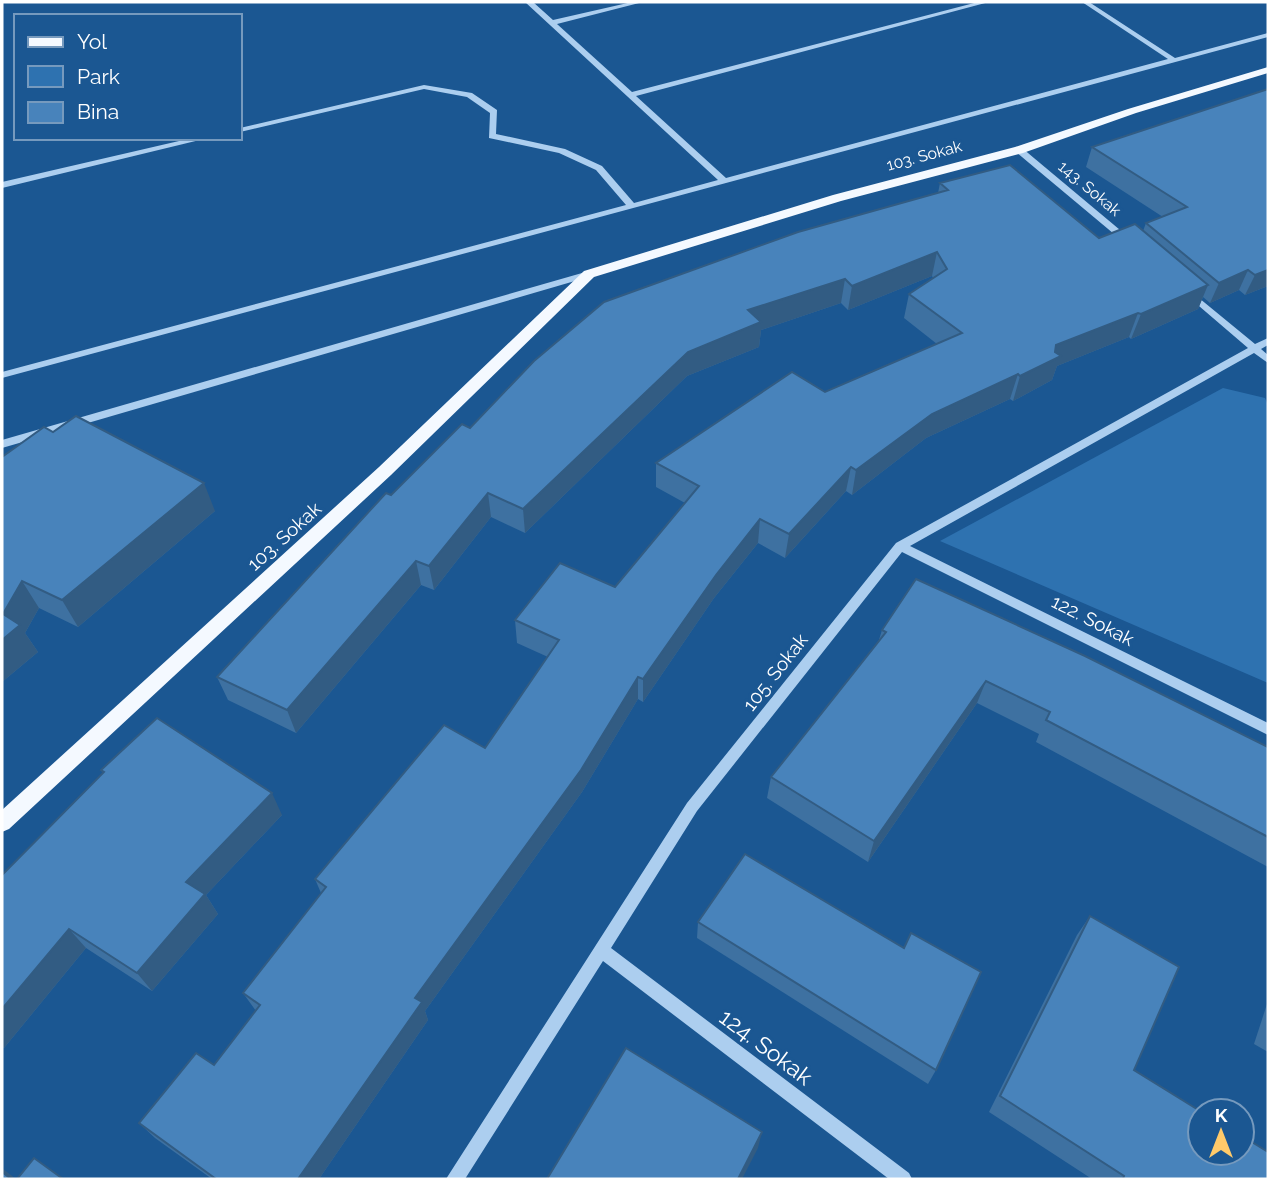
<svg xmlns="http://www.w3.org/2000/svg" width="1270" height="1181" font-family="Raleway,sans-serif">
<rect width="100%" height="100%" fill="#1b5792"/>
<!-- green -->
<polygon fill="#2e72b0" points="1223,388 1265,398 1268,405 1268,683 940,541"/>
<g fill="none" stroke-linecap="round" stroke-linejoin="round">
<!-- minor -->
<g fill="#acceef" fill-rule="evenodd">
<polygon points="525,2 533,2 553,20 632,2 643,2 557,24 632,92 978,2 989,2 636,96 726,178 1168,59 1082,2 1089,2 1175,58 1268,33 1268,37 2,378 2,372 626,205 596,170 559,153 489,138 490,113 467,97 424,89 240,132 240,128 424,85 472,93 497,110 496,134 565,149 602,166 634,203 718,180"/>
<polygon points="192,138 208,138 2,188 2,182"/>
<polygon points="1016,148 1022,148 1132,240 1132,244 1126,244 1016,152"/>
<polygon points="589,271 594,274 592,276 2,448 2,440"/>
<polygon points="1188,289 1255,344 1268,338 1268,345 1261,349 1268,355 1268,363 1254,353 910,546 1268,723 1268,735 902,552 697,811 611,948 909,1173 912,1179 889,1179 603,961 465,1179 446,1179 687,803 896,543 1248,348 1185,294 1183,292"/>
</g>
<!-- major -->
<polygon fill="#f4f9ff" fill-rule="evenodd" points="1268,67 1268,73 1136,113 1023,153 841,201 594,277 391,475 9,829 2,832 2,810 379,467 584,271 833,195 1015,147 1128,109"/>
</g>
<!-- wall -->
<g fill="#3e71a1">
<polygon points="1268,89 1268,286 1245,295 1239,290 1210,303 1203,297 1198,309 1131,339 1129,337 1057,366 1052,380 1013,401 1010,399 926,438 852,495 846,491 785,558 758,543 714,598 643,702 638,699 582,792 425,1011 428,1020 319,1179 212,1179 155,1138 139,1123 214,1065 256,1011 243,993 321,893 315,879 485,748 548,657 517,643 515,620 615,587 685,503 656,487 656,463 825,392 937,344 904,318 909,294 933,278 932,276 848,310 841,303 761,330 759,347 687,376 525,533 491,517 434,590 421,585 296,733 228,700 217,677 391,495 470,428 938,193 940,183 1099,238 1143,231 1146,223 1163,217 1086,167 1092,147"/>
<polygon points="2,457 215,511 78,627 39,608 25,633 38,652 2,682"/>
<polygon points="882,630 1268,747 1268,867 1036,742 1039,734 977,703 868,862 767,798 771,777 878,643"/>
<polygon points="101,770 282,815 206,895 218,914 152,991 86,948 4,1048 2,1047 2,875 103,773"/>
<polygon points="1090,916 1134,1070 1268,1179 1092,1179 989,1112 1077,935"/>
<polygon points="698,922 936,1070 928,1084 697,938"/>
<polygon points="1268,1001 1268,1052 1254,1044"/>
</g>
<!-- shaded-wall -->
<g fill="#325c83">
<polygon points="937,252 932,276 848,310 852,286"/>
<polygon points="1248,270 1239,290 1210,303 1219,283"/>
<polygon points="1268,270 1268,286 1245,295 1255,275"/>
<polygon points="845,279 841,303 761,330 759,347 687,376 525,533 523,509 688,352 748,310"/>
<polygon points="1208,285 1198,309 1131,339 1141,314"/>
<polygon points="1138,313 1129,337 1057,366 1052,380 1013,401 1020,376 1056,345"/>
<polygon points="1018,374 1010,399 926,438 852,495 856,470 932,414"/>
<polygon points="851,467 846,491 785,558 789,534"/>
<polygon points="204,483 215,511 78,627 62,600"/>
<polygon points="488,493 491,517 434,590 429,566"/>
<polygon points="760,519 758,543 714,598 643,702 643,679 716,575"/>
<polygon points="416,561 421,585 296,733 287,710"/>
<polygon points="22,581 39,608 25,633 38,652 2,682 3,614"/>
<polygon points="638,677 638,699 582,792 425,1011 428,1020 319,1179 298,1179 415,998"/>
<polygon points="986,681 977,703 868,862 874,841"/>
<polygon points="272,793 282,815 206,895 218,914 152,991 137,973 186,882"/>
<polygon points="69,929 86,948 4,1048 2,1047 2,1009"/>
<polygon points="762,1132 758,1148 742,1179 738,1179"/>
<polygon points="2,1168 16,1179 11,1179 2,1172"/>
</g>
<!-- building -->
<g fill="#4883bb" stroke="#325c83" stroke-width="2">
<polygon points="1268,89 1268,270 1255,275 1248,270 1219,283 1146,223 1187,207 1092,147"/>
<polygon points="1010,165 1099,238 1135,224 1208,285 1141,314 1138,313 1056,345 1055,352 1061,356 1020,376 1018,374 932,414 856,470 851,467 789,534 760,519 716,575 643,679 638,677 581,770 415,998 422,1002 298,1179 216,1179 139,1123 196,1053 214,1065 260,1005 243,993 326,887 315,879 444,725 485,748 559,640 515,620 560,563 615,587 699,486 656,463 792,372 825,392 962,333 909,294 947,269 937,252 852,286 845,279 748,310 761,322 688,352 523,509 488,493 429,566 416,561 287,710 217,677 386,493 391,495 462,424 470,428 534,361 604,302 798,232 948,190 940,183"/>
<polygon points="76,416 204,483 62,600 22,581 3,614 20,625 2,640 2,457 44,427 53,432"/>
<polygon points="916,579 1085,656 1268,747 1268,837 1046,720 1050,712 986,681 874,841 771,777 886,632 882,630"/>
<polygon points="157,718 272,793 186,882 205,894 137,973 69,929 2,1009 2,875 104,772 101,770"/>
<polygon points="745,854 904,948 911,933 981,972 936,1070 698,922"/>
<polygon points="1090,916 1179,967 1134,1070 1200,1111 1200,1153 1242,1153 1242,1136 1268,1152 1268,1179 1123,1179 1124,1176 1000,1096"/>
<polygon points="626,1048 762,1132 738,1179 547,1179"/>
<polygon points="34,1158 63,1179 17,1179"/>
<polygon points="2,1172 11,1179 2,1179"/>
</g>
<g text-anchor="middle" stroke-width="6" stroke-linejoin="round" paint-order="stroke">
<!-- far-street labels -->
<g font-size="16" fill="#fff" stroke="#1b5792">
<text transform="translate(924 155) rotate(-15)" y="6">103. Sokak</text>
<text transform="translate(1090 188) rotate(40)" y="6">143. Sokak</text>
</g>
<!-- street labels -->
<g font-size="19" fill="#fff" stroke="#1b5792">
<text transform="translate(284 536) rotate(-42)" y="7">103. Sokak</text>
<text transform="translate(1093 620) rotate(27)" y="7">122. Sokak</text>
<text transform="translate(775 672) rotate(-52)" y="7">105. Sokak</text>
</g>
<!-- near-street labels -->
<g font-size="23" fill="#fff" stroke="#1b5792">
<text transform="translate(766 1047) rotate(37)" y="8">124. Sokak</text>
</g>
</g>
<!-- border -->
<rect width="1270" height="1181" fill="none" stroke="#ffffff" stroke-width="7"/>
<!-- legend -->
<rect x="14" y="14" width="228" height="126" fill="#1b5792" stroke="#769abe" stroke-width="2"/>
<rect x="28" y="37" width="35" height="10" fill="#f4f9ff" stroke="#769abe" stroke-width="2"/>
<text x="77" y="49" font-size="21" fill="#ffffff">Yol</text>
<rect x="28" y="66" width="35" height="21" fill="#2e72b0" stroke="#769abe" stroke-width="2"/>
<text x="77" y="84" font-size="21" fill="#ffffff">Park</text>
<rect x="28" y="102" width="35" height="21" fill="#4883bb" stroke="#769abe" stroke-width="2"/>
<text x="77" y="119" font-size="21" fill="#ffffff">Bina</text>
<!-- north arrow -->
<g transform="translate(1221 1132)"><circle r="33" fill="#1b5792" stroke="#769abe" stroke-width="2"/>
<path d="M0-5L12 26L0 18L-12 26Z" fill="#ffca6a"/>
<text y="-10" font-size="19" font-weight="bold" text-anchor="middle" fill="#ffffff">K</text>
</g>
</svg>
